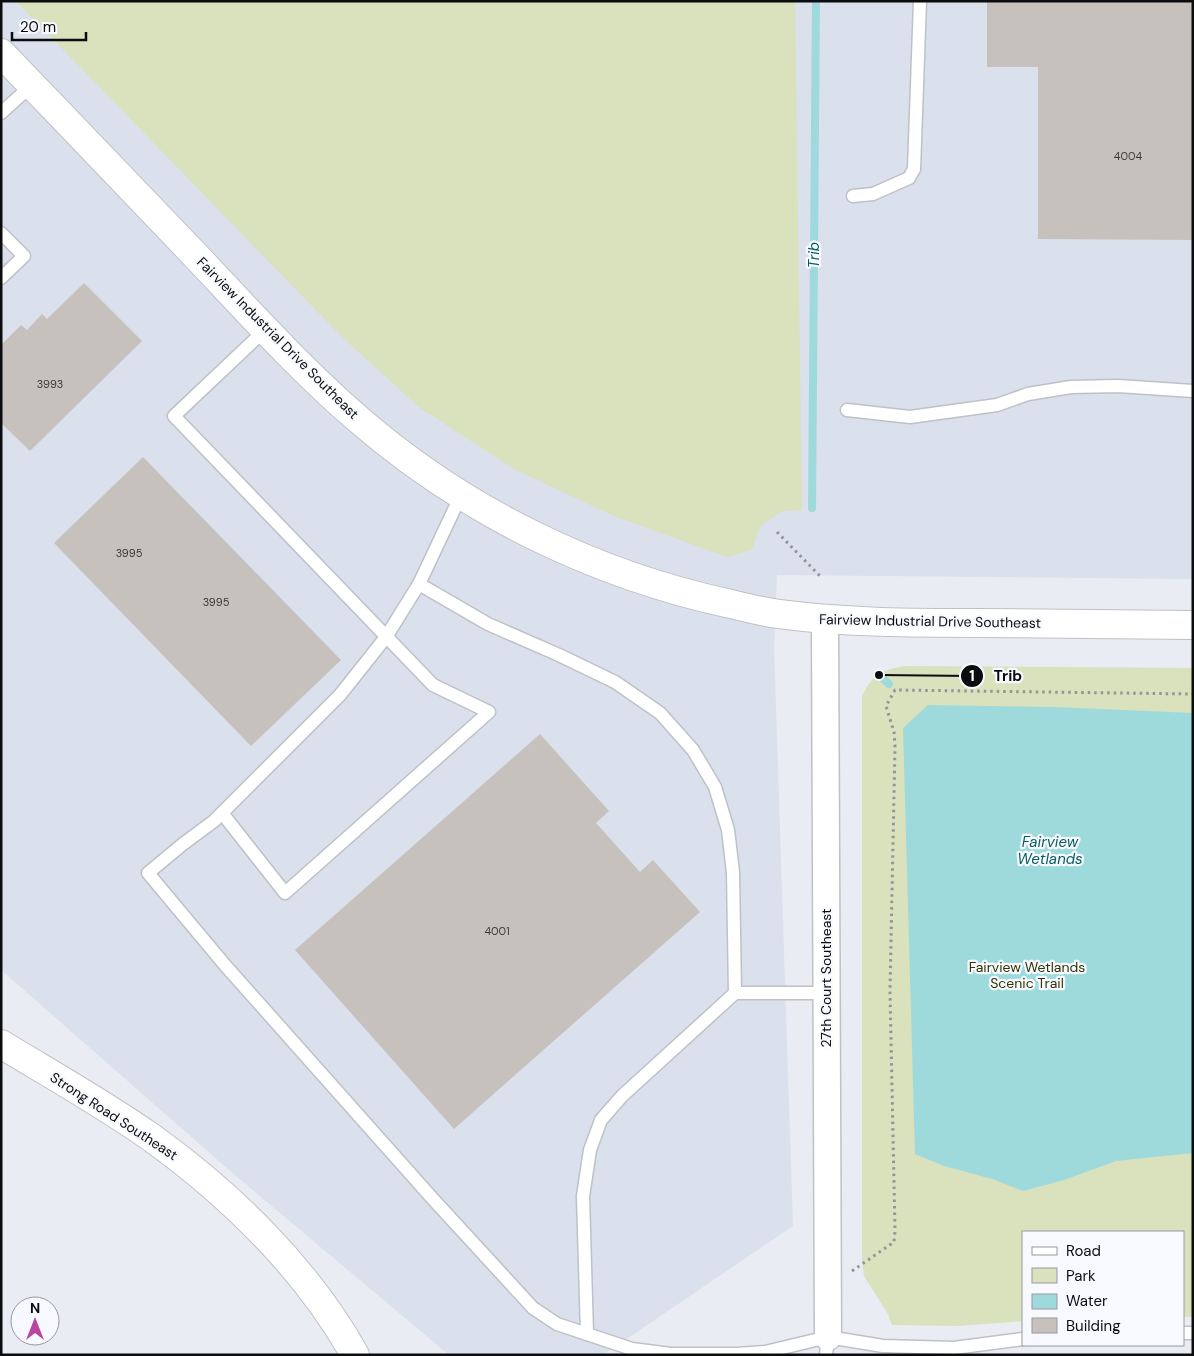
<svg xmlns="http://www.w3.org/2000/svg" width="1194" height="1356" font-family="'DM Sans',sans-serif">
<rect width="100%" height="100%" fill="#e9ecf2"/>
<!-- built -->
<polygon fill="#dae0ec" points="1,1 1193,1 1193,579 777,575 774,647 793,1226 603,1355 449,1355 236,1176 1,970"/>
<!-- green -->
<g fill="#d9e1bd">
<polygon points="16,1 795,1 802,510 782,511 760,526 752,550 727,557 614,516 516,470 420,408 341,336"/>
<path d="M904,666L1193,668V1317H1183V1232H1023V1321L958,1326L892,1325L888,1314L864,1276L862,1261V696C874,673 880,671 904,666Z"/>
</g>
<!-- water -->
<polygon fill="#9edadb" points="928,705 1055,707 1193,713 1193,1153 1116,1161 1064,1180 1023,1191 992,1179 944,1166 915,1154 903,728"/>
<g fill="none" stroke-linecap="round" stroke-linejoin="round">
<!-- stream -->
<g stroke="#9edadb" stroke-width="8">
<polyline points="812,508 816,1"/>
<polyline points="879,675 889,684"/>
</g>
</g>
<!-- building -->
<g fill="#c7c1bd">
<polygon points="987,1 1193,1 1193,240 1038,239 1038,67 987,67"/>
<polygon points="84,283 142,341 30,451 1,423 1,345 21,325 27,330 42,314 47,319"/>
<polygon points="143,457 341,660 251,746 54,543"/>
<polygon points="540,734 609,811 596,823 640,872 653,860 700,912 454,1129 295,950"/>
</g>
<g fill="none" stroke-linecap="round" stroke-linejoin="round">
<!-- lane casing -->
<g stroke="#bec1c6" stroke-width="15">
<g id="lane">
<polyline points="1,113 32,85"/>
<polyline points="853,196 873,194 909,178 914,169 920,1"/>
<polyline points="1,233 24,256 1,278"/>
<polyline points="847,410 910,417 997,405 1028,394 1071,387 1118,386 1193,391"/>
<polyline points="461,495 419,584 386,637 340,695 214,821 183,844 148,873 224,964 432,1198 533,1308 557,1324 632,1349 671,1354 737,1354 765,1352 828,1337 883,1346 954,1348 1023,1339"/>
<polyline points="419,584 488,624 559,655 615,682 660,713 693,750 715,787 728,830 733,872 735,993"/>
<polyline points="222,813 285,893 489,712 433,685 174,416 266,329"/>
<polyline points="1183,1333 1193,1333"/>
<polyline points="587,1334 583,1196 590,1150 601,1120 622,1096 735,993 826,993"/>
<polyline points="826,1355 828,1337"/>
</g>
</g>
<!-- street casing -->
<g stroke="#bec1c6" stroke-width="29">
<polyline id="street" points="825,619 828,1337"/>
</g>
<!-- secondary casing -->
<g stroke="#bec1c6" stroke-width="30">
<g id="secondary">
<path d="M1,53C66,120 131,188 195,255C248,311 300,369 358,419C464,511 595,575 731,604C747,608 763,612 779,614C847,623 915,623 982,623C1053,624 1123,624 1193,625"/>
<path d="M1,1044C52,1075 104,1104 152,1138C231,1195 307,1269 355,1355"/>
</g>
</g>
<!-- path -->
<g stroke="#929599" stroke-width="3" stroke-dasharray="2.5 4" stroke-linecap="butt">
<polyline points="777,532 821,577"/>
<polyline points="852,1271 894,1242 895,1231 890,991 895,746 894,732 886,706 895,690 1193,694"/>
</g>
<!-- lane -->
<use href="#lane" stroke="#fff" stroke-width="12"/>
<!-- street -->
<use href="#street" stroke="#fff" stroke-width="26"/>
<!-- secondary -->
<use href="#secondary" stroke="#fff" stroke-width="28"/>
</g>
<g text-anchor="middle" stroke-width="4.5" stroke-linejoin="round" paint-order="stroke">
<!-- number labels -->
<g font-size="11" fill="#3a3939">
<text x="1128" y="160">4004</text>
<text x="50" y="388">3993</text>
<text x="129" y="557">3995</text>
<text x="216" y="606">3995</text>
<text x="497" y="935">4001</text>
</g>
<!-- street labels -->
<g font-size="14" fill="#0b0c0d" stroke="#f7f9fe">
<text transform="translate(278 338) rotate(45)" y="5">Fairview Industrial Drive Southeast</text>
<text transform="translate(930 621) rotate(1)" y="5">Fairview Industrial Drive Southeast</text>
<text transform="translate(826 978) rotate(-90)" y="5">27th Court Southeast</text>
<text transform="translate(114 1116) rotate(33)" y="5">Strong Road Southeast</text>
</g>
<!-- park labels -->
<g font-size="14" fill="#2f3601" stroke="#f7f9fe">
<text x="1027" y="972">Fairview Wetlands<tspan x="1027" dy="16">Scenic Trail</tspan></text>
</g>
<!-- water labels -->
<g font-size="15" font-style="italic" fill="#065e60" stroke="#f7f9fe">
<text transform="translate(814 255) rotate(-90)" y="5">Trib</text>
<text x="1050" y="847">Fairview<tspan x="1050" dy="17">Wetlands</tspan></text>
</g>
</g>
<!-- callouts -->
<path fill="none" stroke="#0b0c0d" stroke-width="2" d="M879 675L972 676"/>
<g fill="#0b0c0d" stroke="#f7f9fe" stroke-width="2">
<circle cx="879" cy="675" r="5"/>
<circle cx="972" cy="676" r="12"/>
</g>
<g font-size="15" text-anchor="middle" font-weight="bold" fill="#fff">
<text x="972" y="681">1</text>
</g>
<g font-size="15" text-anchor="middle" font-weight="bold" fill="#0b0c0d" stroke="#f7f9fe" stroke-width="4.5" stroke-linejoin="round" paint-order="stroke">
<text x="1008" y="681">Trib</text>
</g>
<!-- border -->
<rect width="1194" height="1356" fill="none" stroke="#0b0c0d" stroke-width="5"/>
<!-- legend -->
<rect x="1022" y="1231" width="162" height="115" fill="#f7f9fe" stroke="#999a9e"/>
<rect x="1032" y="1247" width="25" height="8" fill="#ffffff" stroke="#999a9e"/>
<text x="1066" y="1256" font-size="15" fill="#0b0c0d">Road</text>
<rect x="1032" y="1268" width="25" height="15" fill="#d9e1bd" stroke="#999a9e"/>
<text x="1066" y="1281" font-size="15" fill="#0b0c0d">Park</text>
<rect x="1032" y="1294" width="25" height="15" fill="#9edadb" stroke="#999a9e"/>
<text x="1066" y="1306" font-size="15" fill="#0b0c0d">Water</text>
<rect x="1032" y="1318" width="25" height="15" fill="#c7c1bd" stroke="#999a9e"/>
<text x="1066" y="1331" font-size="15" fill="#0b0c0d">Building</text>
<!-- north arrow -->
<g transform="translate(35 1321)"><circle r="24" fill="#f7f9fe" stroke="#999a9e"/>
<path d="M0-4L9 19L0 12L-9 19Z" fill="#b846a0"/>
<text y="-8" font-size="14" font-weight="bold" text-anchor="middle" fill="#0b0c0d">N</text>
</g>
<!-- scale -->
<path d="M12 32v8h74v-8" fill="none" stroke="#0b0c0d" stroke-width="2.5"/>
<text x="20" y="32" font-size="15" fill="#0b0c0d" stroke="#f7f9fe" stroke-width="4" paint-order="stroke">20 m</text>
</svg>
